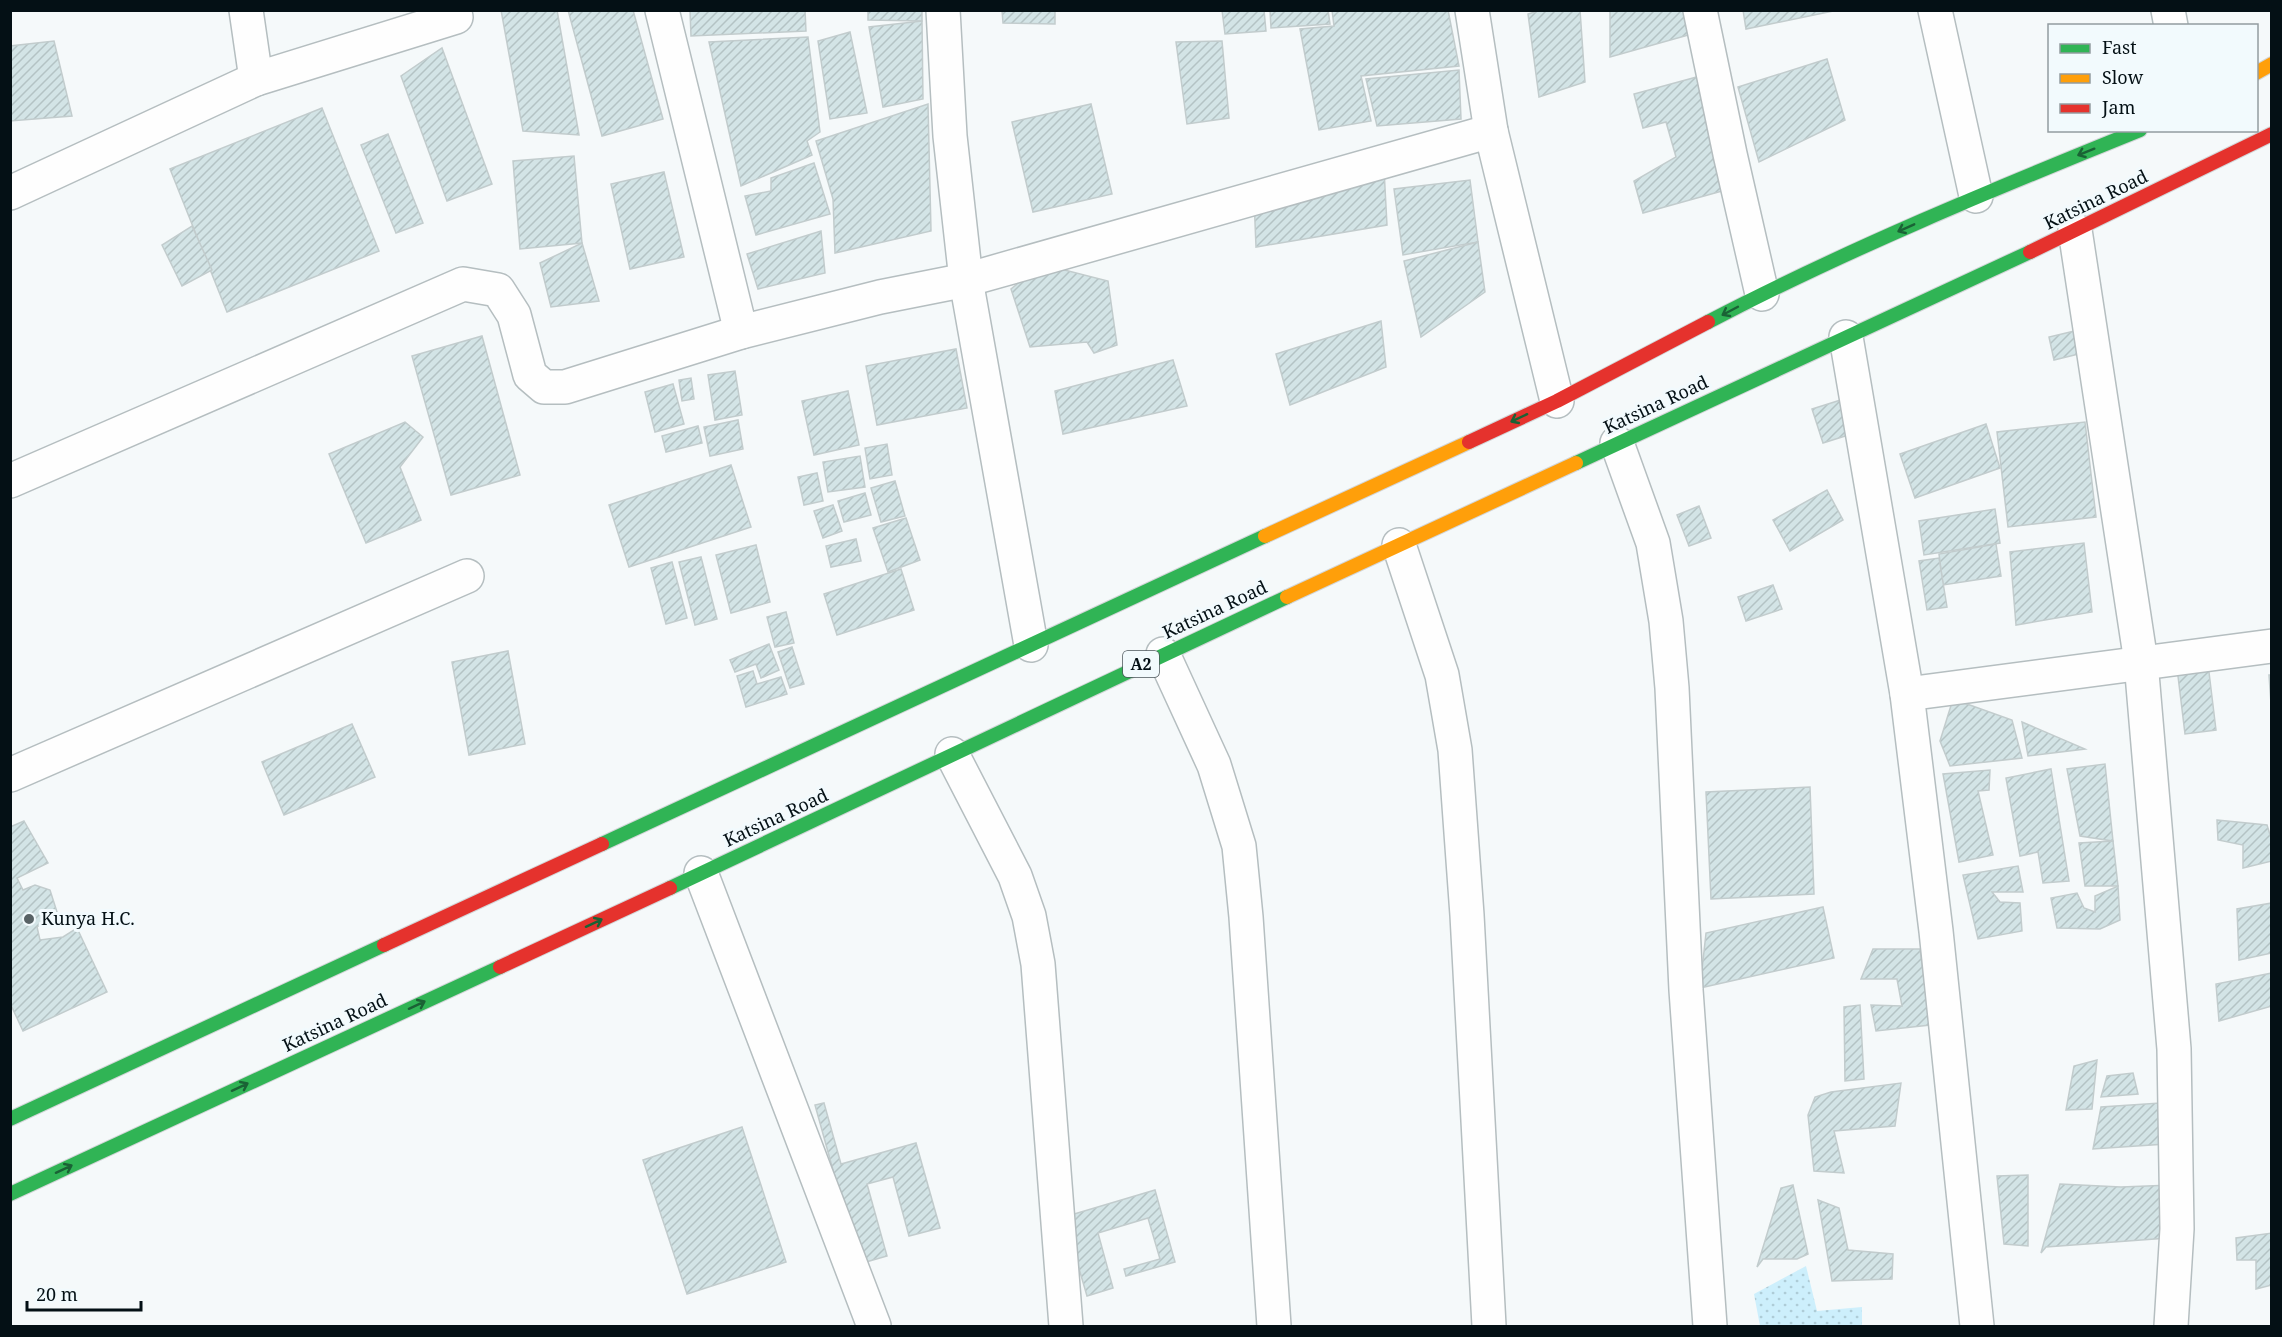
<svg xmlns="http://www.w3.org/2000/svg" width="2282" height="1337" font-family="'Noto Serif',serif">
<defs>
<pattern id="park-dots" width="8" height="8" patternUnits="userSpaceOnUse" patternTransform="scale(1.5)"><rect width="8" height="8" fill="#cdeffc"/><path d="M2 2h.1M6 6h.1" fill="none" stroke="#aeccd7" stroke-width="1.8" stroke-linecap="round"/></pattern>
<pattern id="building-hatch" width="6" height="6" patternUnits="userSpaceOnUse" patternTransform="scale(1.5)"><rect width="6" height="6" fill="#d3e4e6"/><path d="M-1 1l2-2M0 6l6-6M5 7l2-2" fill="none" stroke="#b4c3c4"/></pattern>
</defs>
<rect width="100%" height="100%" fill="#f5f9fa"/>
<!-- park -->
<polygon fill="url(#park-dots)" points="1806,1266 1817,1311 1862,1307 1862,1326 1760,1326 1754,1294"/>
<!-- building -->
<g fill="url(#building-hatch)" stroke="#c2cccd" stroke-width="1.5">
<polygon points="501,10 557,10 579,135 523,131"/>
<polygon points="568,10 633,10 663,119 602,136"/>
<polygon points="690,10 805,10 806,31 691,36"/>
<polygon points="868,10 922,10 922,21 868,20"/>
<polygon points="1002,10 1055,10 1055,24 1003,23"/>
<polygon points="1222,10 1264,10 1266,31 1225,34"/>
<polygon points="1270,10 1328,10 1330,24 1271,28"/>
<polygon points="1332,10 1448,10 1459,66 1361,76 1371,121 1319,130 1300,29 1334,26"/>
<polygon points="1541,10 1580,10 1585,82 1539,97 1528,14"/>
<polygon points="1610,10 1687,10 1692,34 1610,57"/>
<polygon points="1743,10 1838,10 1746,29"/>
<polygon points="922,21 923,99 883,107 869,27"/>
<polygon points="850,32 867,113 830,119 818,41"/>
<polygon points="808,37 820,132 807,141 812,155 741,186 709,42"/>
<polygon points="54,41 72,116 10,121 10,46"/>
<polygon points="1222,41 1229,118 1187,124 1176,42"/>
<polygon points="442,48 492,184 447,201 401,76"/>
<polygon points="1827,59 1845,120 1759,162 1738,87"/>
<polygon points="1459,70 1461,119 1377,126 1366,79"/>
<polygon points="1704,75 1733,188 1643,213 1634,181 1676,157 1666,122 1643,128 1634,94"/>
<polygon points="928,104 931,231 835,253 833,199 816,141"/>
<polygon points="1091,104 1112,194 1033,212 1012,122"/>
<polygon points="322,108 379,251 227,312 170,169"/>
<polygon points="388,134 423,223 396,233 361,145"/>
<polygon points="574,156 582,243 520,249 513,161"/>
<polygon points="814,163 830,214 756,235 745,196 771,191 771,178"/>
<polygon points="1384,169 1387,225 1256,247 1254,198"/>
<polygon points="664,172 684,257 630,269 611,184"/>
<polygon points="1470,180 1478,242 1403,255 1394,189"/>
<polygon points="192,226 212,270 182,286 162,245"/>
<polygon points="821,231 825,273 758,289 747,254"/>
<polygon points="1478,242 1485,292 1421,337 1404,261"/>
<polygon points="582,243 599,301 551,307 540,263"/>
<polygon points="1041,264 1108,281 1117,345 1094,353 1087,342 1030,347 1011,289"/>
<polygon points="1381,321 1386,367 1290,405 1276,354"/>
<polygon points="2083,329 2087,352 2054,360 2049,337"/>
<polygon points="482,336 520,475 451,495 412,356"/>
<polygon points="956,349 967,408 877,425 866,366"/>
<polygon points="1173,360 1187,406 1063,434 1055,391"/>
<polygon points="735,371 742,415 715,420 708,375"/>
<polygon points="691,378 694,399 682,401 679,380"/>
<polygon points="673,384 684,424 655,432 645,392"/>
<polygon points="848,391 859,445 814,455 802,401"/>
<polygon points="1847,398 1858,432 1823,443 1812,409"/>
<polygon points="738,420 743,449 710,456 704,427"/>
<polygon points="405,422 423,437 400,467 421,520 366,543 329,454"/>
<polygon points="2085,422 2096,517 2008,527 1997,432"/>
<polygon points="1986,424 2000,468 1915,498 1900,454"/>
<polygon points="698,426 702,443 666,452 662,436"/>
<polygon points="887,444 892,475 870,479 865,448"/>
<polygon points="860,456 865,487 828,492 823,462"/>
<polygon points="731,465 751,527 629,567 609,505"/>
<polygon points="817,473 823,501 804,505 798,477"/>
<polygon points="895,481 905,516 881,522 871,488"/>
<polygon points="1827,490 1843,520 1790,551 1773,520"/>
<polygon points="865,493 871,515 844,522 838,501"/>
<polygon points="833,505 842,531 823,538 814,511"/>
<polygon points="1699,506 1711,538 1689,546 1677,515"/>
<polygon points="1995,509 2000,543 1924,555 1919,521"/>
<polygon points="906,518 920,560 888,572 873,528"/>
<polygon points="856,539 861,561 831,567 826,546"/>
<polygon points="2084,543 2092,612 2016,625 2010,552"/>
<polygon points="1996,544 2001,576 1943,585 1939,554"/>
<polygon points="756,545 770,602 731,613 716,555"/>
<polygon points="701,557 717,619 695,625 679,562"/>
<polygon points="1939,558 1947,607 1927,610 1919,561"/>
<polygon points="672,562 687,618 666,624 651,568"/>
<polygon points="901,569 914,610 837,635 824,594"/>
<polygon points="1773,585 1782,609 1746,621 1738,597"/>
<polygon points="786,612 794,643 775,647 767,617"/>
<polygon points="769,644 779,670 761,678 756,664 735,672 730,660"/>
<polygon points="792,647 804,684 790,688 778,652"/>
<polygon points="508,651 525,744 469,755 452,662"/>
<polygon points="2208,664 2216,730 2185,734 2177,668"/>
<polygon points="753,671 757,684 781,677 787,694 746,707 737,676"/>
<polygon points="2269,675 2272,675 2272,718"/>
<polygon points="1953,699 2012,720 2022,758 1950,766 1940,741"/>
<polygon points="2022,722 2085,749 2028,756"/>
<polygon points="352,724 375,777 284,815 262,762"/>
<polygon points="2105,764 2113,841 2080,836 2067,769"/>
<polygon points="2051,769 2069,881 2043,883 2038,852 2020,856 2006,778"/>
<polygon points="1990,770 1989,790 1978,791 1993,855 1959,862 1943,774"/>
<polygon points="1810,787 1814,894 1711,899 1706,792"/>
<polygon points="2217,820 2267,825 2272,841 2272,861 2243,868 2243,845 2218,840"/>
<polygon points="24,821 48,863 17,878 23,890 35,885 50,890 57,912 37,927 40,940 63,937 77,928 107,992 23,1031 10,1003 10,827"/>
<polygon points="2113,841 2118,886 2085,886 2079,843"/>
<polygon points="2018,866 2023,892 1992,892 2000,902 2020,903 2022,931 1978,939 1963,875"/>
<polygon points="2118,886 2120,920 2100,929 2057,928 2051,898 2077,893 2084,908 2095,912 2095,896"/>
<polygon points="2272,903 2272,953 2239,960 2237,909"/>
<polygon points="1823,907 1834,958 1700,988 1706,933"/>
<polygon points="1873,949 1920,949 1930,1025 1876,1031 1871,1005 1902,1006 1897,979 1861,979"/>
<polygon points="2272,973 2272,1006 2219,1021 2216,984"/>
<polygon points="1860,1005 1864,1079 1845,1081 1844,1007"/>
<polygon points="2097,1060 2092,1109 2066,1110 2074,1066"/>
<polygon points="2133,1073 2138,1094 2101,1097 2107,1076"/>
<polygon points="1901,1083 1895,1126 1834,1131 1844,1173 1814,1171 1808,1115 1815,1097 1831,1092"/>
<polygon points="824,1103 841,1164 916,1143 940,1228 909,1236 893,1177 867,1184 887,1256 859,1264 815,1105"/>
<polygon points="2160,1103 2166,1144 2093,1149 2101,1107"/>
<polygon points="742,1127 786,1262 687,1294 643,1160"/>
<polygon points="2028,1175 2028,1246 2004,1244 1997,1176"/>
<polygon points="2060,1184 2121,1187 2172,1185 2168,1238 2046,1247 2041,1253"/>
<polygon points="1793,1185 1808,1254 1797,1259 1763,1259 1757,1267 1781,1188"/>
<polygon points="1155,1190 1175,1262 1126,1276 1124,1269 1160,1259 1148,1218 1098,1233 1113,1288 1087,1296 1064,1217"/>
<polygon points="1818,1200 1839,1208 1848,1250 1893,1254 1892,1279 1832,1281"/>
<polygon points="2272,1233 2272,1285 2256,1289 2256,1260 2237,1260 2236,1238"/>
</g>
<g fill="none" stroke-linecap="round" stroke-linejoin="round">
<!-- street casing -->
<g stroke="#b5bec0" stroke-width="36">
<g id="street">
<polyline points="246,10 256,79"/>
<polyline points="662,10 741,332"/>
<polyline points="943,10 950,136 966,280 1031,645"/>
<polyline points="1472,10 1491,131 1557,401"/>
<polyline points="1700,10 1730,154 1762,294"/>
<polyline points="1935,10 1976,196"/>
<polyline points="2168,10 2171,26"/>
<polyline points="10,193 256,79 456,17"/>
<polyline points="2075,230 2141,662 2174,1049 2177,1229 2171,1326"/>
<polyline points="1846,337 1907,694 1936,931 1977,1326"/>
<polyline points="1617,443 1653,543 1666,621 1672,688 1686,990 1710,1326"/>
<polyline points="10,481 463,284 498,290 514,315 530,375 544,387 565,387 741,332 880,297 966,280 1491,131"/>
<polyline points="1399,545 1442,675 1455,750 1467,915 1489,1326"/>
<polyline points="1163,654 1214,765 1239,846 1246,917 1274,1326"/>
<polyline points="1907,694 2272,646"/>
<polyline points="952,754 1015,876 1029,916 1038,964 1066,1326"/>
<polyline points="10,775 467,576"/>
<polyline points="701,873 874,1326"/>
</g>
</g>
<!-- fast casing -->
<g stroke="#d3d6d8" stroke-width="16">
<g id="fast">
<path d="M1708,322C1848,249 1994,189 2140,130"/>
<polyline points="1576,463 2030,252"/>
<polyline points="602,844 1265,536"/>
<polyline points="670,888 1287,597"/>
<polyline points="10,1119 384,945"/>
<polyline points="10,1194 500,967"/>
</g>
</g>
<!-- slow casing -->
<g stroke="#d3d6d8" stroke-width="16">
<g id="slow">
<polyline points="2256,73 2272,64"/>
<polyline points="1265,536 1469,442"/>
<polyline points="1287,597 1576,463"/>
</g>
</g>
<!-- jam casing -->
<g stroke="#d3d6d8" stroke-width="16">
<g id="jam">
<polyline points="2030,252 2272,134"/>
<polyline points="1469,442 1557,401 1708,322"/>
<polyline points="384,945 602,844"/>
<polyline points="500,967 670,888"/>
</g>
</g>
<!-- street -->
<use href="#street" stroke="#fefefe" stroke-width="33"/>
<!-- fast -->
<use href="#fast" stroke="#30b455" stroke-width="14"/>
<!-- slow -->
<use href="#slow" stroke="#ff9f0a" stroke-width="14"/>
<!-- jam -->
<use href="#jam" stroke="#e5322d" stroke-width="14"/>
</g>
<!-- one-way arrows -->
<defs><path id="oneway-shaft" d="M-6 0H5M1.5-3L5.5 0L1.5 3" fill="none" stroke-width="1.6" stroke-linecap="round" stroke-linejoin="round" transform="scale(1.5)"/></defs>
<g stroke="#1a6235">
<use href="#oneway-shaft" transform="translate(2086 152) rotate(158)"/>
<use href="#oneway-shaft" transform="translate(1906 228) rotate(156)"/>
<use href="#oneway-shaft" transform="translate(1730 311) rotate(152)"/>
<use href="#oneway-shaft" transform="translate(1519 418) rotate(155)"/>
<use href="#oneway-shaft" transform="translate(594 923) rotate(-25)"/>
<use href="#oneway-shaft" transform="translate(417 1005) rotate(-25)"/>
<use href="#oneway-shaft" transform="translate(240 1087) rotate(-25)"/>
<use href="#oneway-shaft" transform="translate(64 1169) rotate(-25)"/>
</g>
<!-- markers -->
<circle fill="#586265" stroke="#f2fafd" stroke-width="2" cx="29" cy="919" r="6"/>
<g text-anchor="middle" stroke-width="6" stroke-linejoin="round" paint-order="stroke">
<!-- shield labels -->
<rect fill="#f2fafd" stroke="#4b565b" stroke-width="1.5" x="1123" y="651" width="36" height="26" rx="4.5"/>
<g font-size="16" font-weight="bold" fill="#041015">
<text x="1141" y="670">A2</text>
</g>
<!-- street labels -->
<g font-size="18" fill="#041015" stroke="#f2fafd">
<text transform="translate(2096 200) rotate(-26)" y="6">Katsina Road</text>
<text transform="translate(1656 405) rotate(-25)" y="6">Katsina Road</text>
<text transform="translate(1215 610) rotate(-25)" y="6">Katsina Road</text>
<text transform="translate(776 818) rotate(-25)" y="6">Katsina Road</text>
<text transform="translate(335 1023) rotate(-25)" y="6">Katsina Road</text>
</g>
<!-- poi labels -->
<g font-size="18" fill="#041015" stroke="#f2fafd" text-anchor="start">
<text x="41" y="925">Kunya H.C.</text>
</g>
</g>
<!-- border -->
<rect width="2282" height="1337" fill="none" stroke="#041015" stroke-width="24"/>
<!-- legend -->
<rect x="2048" y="24" width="210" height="108" fill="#f2fafd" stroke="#939ca0" stroke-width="1.5"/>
<rect x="2060" y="44" width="30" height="9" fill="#30b455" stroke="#939ca0" stroke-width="1.5"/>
<text x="2102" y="54" font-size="18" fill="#041015">Fast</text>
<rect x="2060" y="74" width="30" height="9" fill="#ff9f0a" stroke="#939ca0" stroke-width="1.5"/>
<text x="2102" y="84" font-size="18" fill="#041015">Slow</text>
<rect x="2060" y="104" width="30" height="9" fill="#e5322d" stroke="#939ca0" stroke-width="1.5"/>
<text x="2102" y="114" font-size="18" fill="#041015">Jam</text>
<!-- scale -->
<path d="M27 1301v9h114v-9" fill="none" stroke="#041015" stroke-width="3"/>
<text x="36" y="1301" font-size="18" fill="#041015" stroke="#f2fafd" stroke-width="4.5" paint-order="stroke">20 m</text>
</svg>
